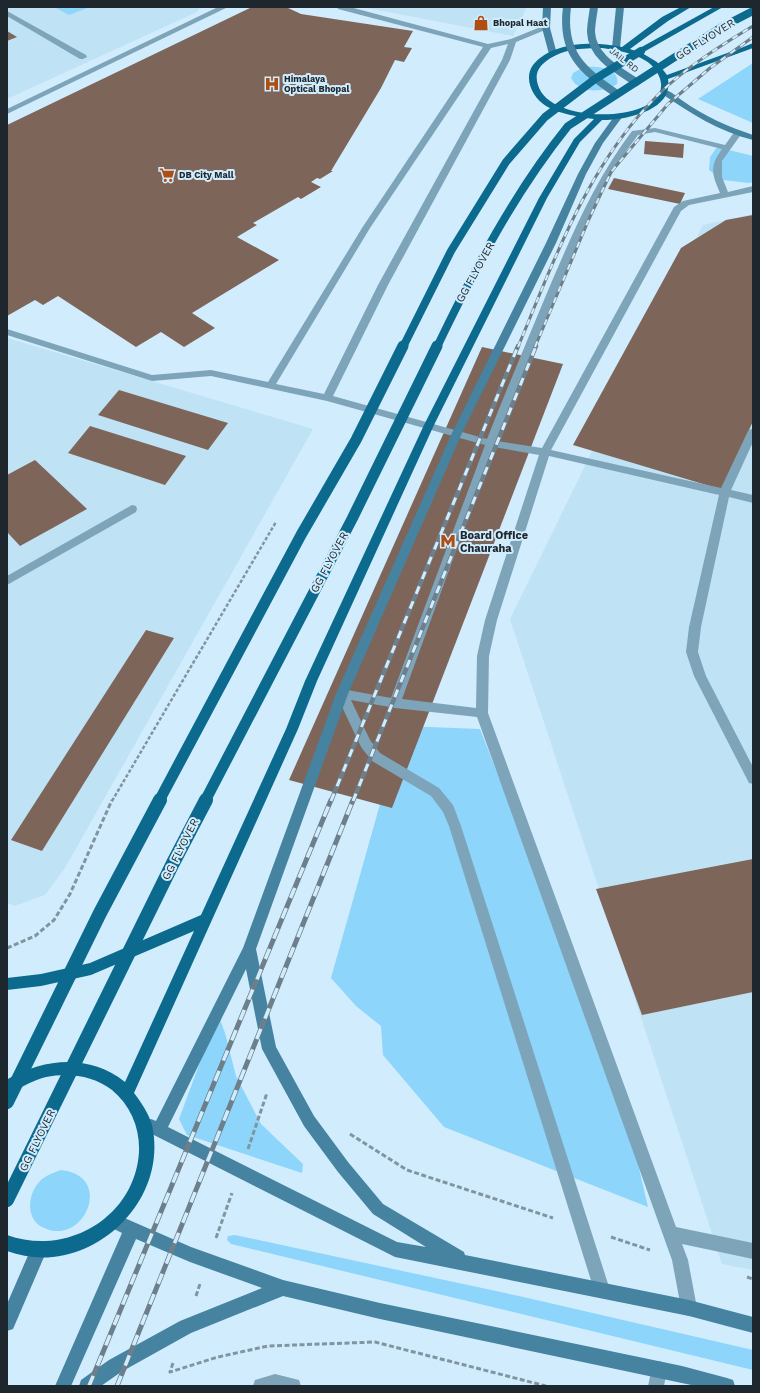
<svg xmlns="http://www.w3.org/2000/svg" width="760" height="1393" font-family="'Work Sans',sans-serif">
<rect width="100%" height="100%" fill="#d1edfd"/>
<!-- built -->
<g fill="#bfe2f5">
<polygon points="7,7 200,7 197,12 7,99"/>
<polygon points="362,7 526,7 526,9 513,36"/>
<polygon points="753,214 753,1270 722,1264 510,619 703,225"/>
<polygon points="7,338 313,429 65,868 45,895 15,906 7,903"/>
</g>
<!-- green -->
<g fill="#8dd5fa">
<polygon points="54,7 90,7 69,15"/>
<polygon points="753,63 753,123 698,99"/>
<path d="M584,67C596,66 620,67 617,84C604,93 579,94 571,78L573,73Z"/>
<polygon points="717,147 753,156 753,182 749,183 723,180 709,170 710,157"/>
<polygon points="402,726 480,729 620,1087 648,1207 444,1127 383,1055 381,1026 356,1006 331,978"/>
<polygon points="218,1014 225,1033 236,1076 261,1124 303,1164 302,1173 187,1135 179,1119"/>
<path d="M61,1170C116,1176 83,1249 42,1227C25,1218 28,1193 40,1181C46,1175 53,1173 61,1170Z"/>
<polygon points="235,1235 519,1296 753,1350 753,1370 231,1244 227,1240 228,1236"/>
</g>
<!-- building -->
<g fill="#7e655a">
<polygon points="252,7 286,7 301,14 413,31 404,47 412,48 404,62 395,60 381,88 331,171 333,171 320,179 317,178 311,182 321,187 301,199 298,197 253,223 257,225 237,237 279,260 192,313 215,328 184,347 161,332 136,347 58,296 43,305 35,300 7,316 7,125"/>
<polygon points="7,31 17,37 7,41"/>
<polygon points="645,141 684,144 683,158 644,154"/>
<polygon points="614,178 685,193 680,204 608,189"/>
<polygon points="753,215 753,421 723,490 573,445 681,248 726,220"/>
<polygon points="482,347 563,364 392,808 289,780"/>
<polygon points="119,390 228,423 208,450 98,415"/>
<polygon points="90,426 186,456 165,485 68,453"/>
<polygon points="35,460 87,509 20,546 7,532 7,475"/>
<polygon points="146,630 174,638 42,851 11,840"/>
<polygon points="753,859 753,992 642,1015 596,889"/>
</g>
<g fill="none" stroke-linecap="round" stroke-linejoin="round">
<!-- path-far1 -->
<polyline stroke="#8195a1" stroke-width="2.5" stroke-dasharray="3.5 2" stroke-linecap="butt" points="112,801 276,522"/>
<!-- path -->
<g stroke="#8195a1" stroke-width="3" stroke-dasharray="5 2.5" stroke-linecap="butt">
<polyline points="7,948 35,936 54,920 70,894 112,800"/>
<polyline points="350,1134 407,1170 553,1218"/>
<polyline points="248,1149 267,1093"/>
<polyline points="611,1237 650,1250"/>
<polyline points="216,1238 232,1193"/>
<polyline points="747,1277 753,1279"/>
<polyline points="196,1296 200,1284"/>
<polyline points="173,1363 170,1372 218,1357 268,1346 375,1342 546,1386"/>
</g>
<!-- lane -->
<g fill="#7ea4b9" fill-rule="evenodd">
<polygon points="218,7 228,7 7,114 7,109"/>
<path d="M337,7H350L488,44L511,39L543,26H549L550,28L516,42L510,60L388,285L333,396L487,439C508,386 530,333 552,281C575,228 597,177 632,131L655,128L725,145L735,131H738L742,133L722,161V177L728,192L753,186V192L689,205L681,211L551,450L721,488L748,431L753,428V442L731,490L753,495V503L729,497L701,627L698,652L706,676L753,767V784L749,783L694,676L686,652L689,627L719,495L549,456L497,620L489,656L488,713L676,1227L753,1243V1259L682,1244L688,1260L697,1308L695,1314L689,1316L683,1314L681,1308L672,1260L477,717L395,708L351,700L370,740L380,753L439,788L453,805L461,826L610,1290L608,1296L602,1298L596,1296L594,1290L449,826L443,812L431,796L372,761L361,747L336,694L338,691L342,689L391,698L485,445L327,401L211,376L152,381L7,335V329L152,375L211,370L268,382L362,228L483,47L338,9ZM508,44L502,60L378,285L324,394L276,384L370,228L491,48ZM655,132L722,149C709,167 712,174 720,193L683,201L674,207L542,448L497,441C518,387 539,333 562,280C584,229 604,179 638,135ZM494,447L539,455L485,620L477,656L476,708L402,699Z"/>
<polygon points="7,11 86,55 87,57 83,59 80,59 7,16"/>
<polygon points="132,505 136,506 137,509 136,512 7,585 7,576"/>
<polygon points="275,1374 299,1380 301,1386 253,1386 255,1380"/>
</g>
<!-- street -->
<polygon fill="#7ea4b9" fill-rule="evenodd" points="659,1361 665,1363 667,1369 664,1386 648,1386 653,1363"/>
<!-- secondary -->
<g fill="#4683a1" fill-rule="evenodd">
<polygon points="543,7 551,7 550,28 557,54 553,56 549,54 542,28"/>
<polygon points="616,7 624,7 620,48 616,50 612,48"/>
<path d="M662,90C670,89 677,97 683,101C704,116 729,127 753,135V140C720,132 690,113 662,94Z"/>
<path d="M616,114H622L623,116L603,143L586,174L556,243L462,433L348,694L256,949L276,1047L314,1116L348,1162L383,1204L464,1252L465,1255L689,1300L753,1317V1333L689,1316L395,1257L146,1131L144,1126L146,1121L151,1119L156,1121L243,948L336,694L452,433L546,243L578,174L595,143ZM246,969L262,1049L304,1126L338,1172L373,1214L426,1247L397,1242L168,1127Z"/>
<polygon points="113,1213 191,1247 283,1280 380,1303 682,1366 727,1378 733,1380 735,1386 696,1386 380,1319 283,1296 191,1333 121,1372 101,1386 79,1386 81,1380 109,1360 180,1321 262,1288 190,1262 136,1239 71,1386 55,1386 122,1233 108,1226 105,1221 108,1216"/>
<polygon points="39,1242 45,1244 47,1250 13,1329 7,1331 7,1304 33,1244"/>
</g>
<!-- primary -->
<path fill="#0b6a8e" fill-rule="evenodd" d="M681,7H691L668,21L630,49L638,52V49L714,7H723L642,53L657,62L667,75L741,48L753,43V48L668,79C674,111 624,120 602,120L580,142L547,198L434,425L317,681L298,729L134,1093C141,1102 149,1114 152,1125C170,1206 84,1280 7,1251V1235C67,1257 135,1217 139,1152C140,1128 131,1106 112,1090C94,1076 69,1072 46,1077C34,1080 24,1086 13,1091L7,1087L8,1079C45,1058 90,1054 125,1082L194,931L91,975L41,986L7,990V978L41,974L90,963L201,915L286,729L305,681L424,425L539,198L574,139L594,119C579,117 559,114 546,106C533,98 523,79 533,65C552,41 596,41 622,47L662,17ZM602,48C621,51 649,55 658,74C683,122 550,129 538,85C535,76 537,69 544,63C560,49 582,48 602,48Z"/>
<!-- rail-far2 casing -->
<g stroke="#6d7f8a" stroke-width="3">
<g id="rail-far2">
<path d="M518,347C555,258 589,162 660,93C688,66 720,46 753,26"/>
<polyline points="535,347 589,219 611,172 668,104 710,68 753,37"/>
</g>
</g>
<!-- rail-far1 casing -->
<g stroke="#6d7f8a" stroke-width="4.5">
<g id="rail-far1">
<polyline points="331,801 518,346"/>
<polyline points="353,801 536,346"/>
</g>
</g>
<!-- rail casing -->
<g stroke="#6d7f8a" stroke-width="5">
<g id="rail">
<polyline points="89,1386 331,800"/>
<polyline points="117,1386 353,800"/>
</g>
</g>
<!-- rail-far2 -->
<use href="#rail-far2" stroke="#d1edfd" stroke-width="2" stroke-dasharray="6" stroke-linecap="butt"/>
<!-- rail-far1 -->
<use href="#rail-far1" stroke="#d1edfd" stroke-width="3" stroke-dasharray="8" stroke-linecap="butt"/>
<!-- rail -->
<use href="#rail" stroke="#d1edfd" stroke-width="3.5" stroke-dasharray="11" stroke-linecap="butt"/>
<!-- secondary-bridge -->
<g stroke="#4683a1" stroke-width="8">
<path d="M567,7C561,53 582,70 617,94"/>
<path d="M594,7C593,15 591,24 591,32C592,57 618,70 636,82"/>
</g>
<!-- primary-bridge-far2 -->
<g stroke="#0b6a8e" stroke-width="8">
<polyline points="403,347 451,251 506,162 545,117 595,79 641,51"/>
<path d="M437,347C474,270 514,193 568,126L720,28L753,11"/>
</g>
<!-- primary-bridge-far1 -->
<g stroke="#0b6a8e" stroke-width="11">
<polyline points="159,801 301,535 356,440 403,346"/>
<polyline points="205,801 352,519 437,346"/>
</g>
<!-- primary-bridge -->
<g stroke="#0b6a8e" stroke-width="14">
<polyline points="7,1102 100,913 160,800"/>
<polyline points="7,1200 173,863 206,800"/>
</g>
</g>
<!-- icons -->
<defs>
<g id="shop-bare" transform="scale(1.2)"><path d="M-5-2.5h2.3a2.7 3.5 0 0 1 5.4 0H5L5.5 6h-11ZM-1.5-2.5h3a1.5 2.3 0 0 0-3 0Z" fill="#af4d12" stroke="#d1edfd" stroke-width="2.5" paint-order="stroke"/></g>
<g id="hospital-bare" transform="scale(1.2)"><path d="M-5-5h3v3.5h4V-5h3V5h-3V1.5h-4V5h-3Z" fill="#af4d12" stroke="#d1edfd" stroke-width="2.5" paint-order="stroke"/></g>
<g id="supermarket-bare" transform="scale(1.2)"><path d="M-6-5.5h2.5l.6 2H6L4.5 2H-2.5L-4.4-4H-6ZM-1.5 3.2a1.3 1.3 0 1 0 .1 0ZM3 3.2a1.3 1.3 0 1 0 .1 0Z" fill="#af4d12" stroke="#d1edfd" stroke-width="2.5" paint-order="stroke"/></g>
<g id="metro-bare" transform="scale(1.2)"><path d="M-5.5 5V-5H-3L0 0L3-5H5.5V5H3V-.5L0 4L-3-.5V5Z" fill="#af4d12" stroke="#d1edfd" stroke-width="2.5" paint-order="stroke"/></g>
</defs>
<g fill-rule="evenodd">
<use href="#shop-bare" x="481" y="23"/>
<use href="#hospital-bare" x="272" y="84"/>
<use href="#supermarket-bare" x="167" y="175"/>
<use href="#metro-bare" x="448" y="541"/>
</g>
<g text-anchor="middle" stroke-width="4" stroke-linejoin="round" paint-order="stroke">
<!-- far-poi labels -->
<g font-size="9" font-weight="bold" fill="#1d272d" stroke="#d1edfd" text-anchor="start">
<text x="493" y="26">Bhopal Haat</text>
<text x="284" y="82">Himalaya<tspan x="284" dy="10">Optical Bhopal</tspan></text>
<text x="179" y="178">DB City Mall</text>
</g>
<!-- far-street labels -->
<g font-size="9" fill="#1d272d" stroke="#d1edfd">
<text transform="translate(624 60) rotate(38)" y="3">JAIL RD</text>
</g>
<!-- street labels -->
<g font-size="11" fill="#1d272d" stroke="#d1edfd">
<text transform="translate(705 39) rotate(-32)" y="4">GG FLYOVER</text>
<text transform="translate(475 272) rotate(-61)" y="4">GG FLYOVER</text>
<text transform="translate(329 562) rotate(-62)" y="4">GG FLYOVER</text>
<text transform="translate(180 849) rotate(-63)" y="4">GG FLYOVER</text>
<text transform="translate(37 1140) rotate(-64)" y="4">GG FLYOVER</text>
</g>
<!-- poi labels -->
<g font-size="11" font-weight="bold" fill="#1d272d" stroke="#d1edfd" text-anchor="start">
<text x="460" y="539">Board Office<tspan x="460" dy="13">Chauraha</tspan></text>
</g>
</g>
<!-- border -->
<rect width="760" height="1393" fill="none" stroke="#1d272d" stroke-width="16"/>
</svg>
